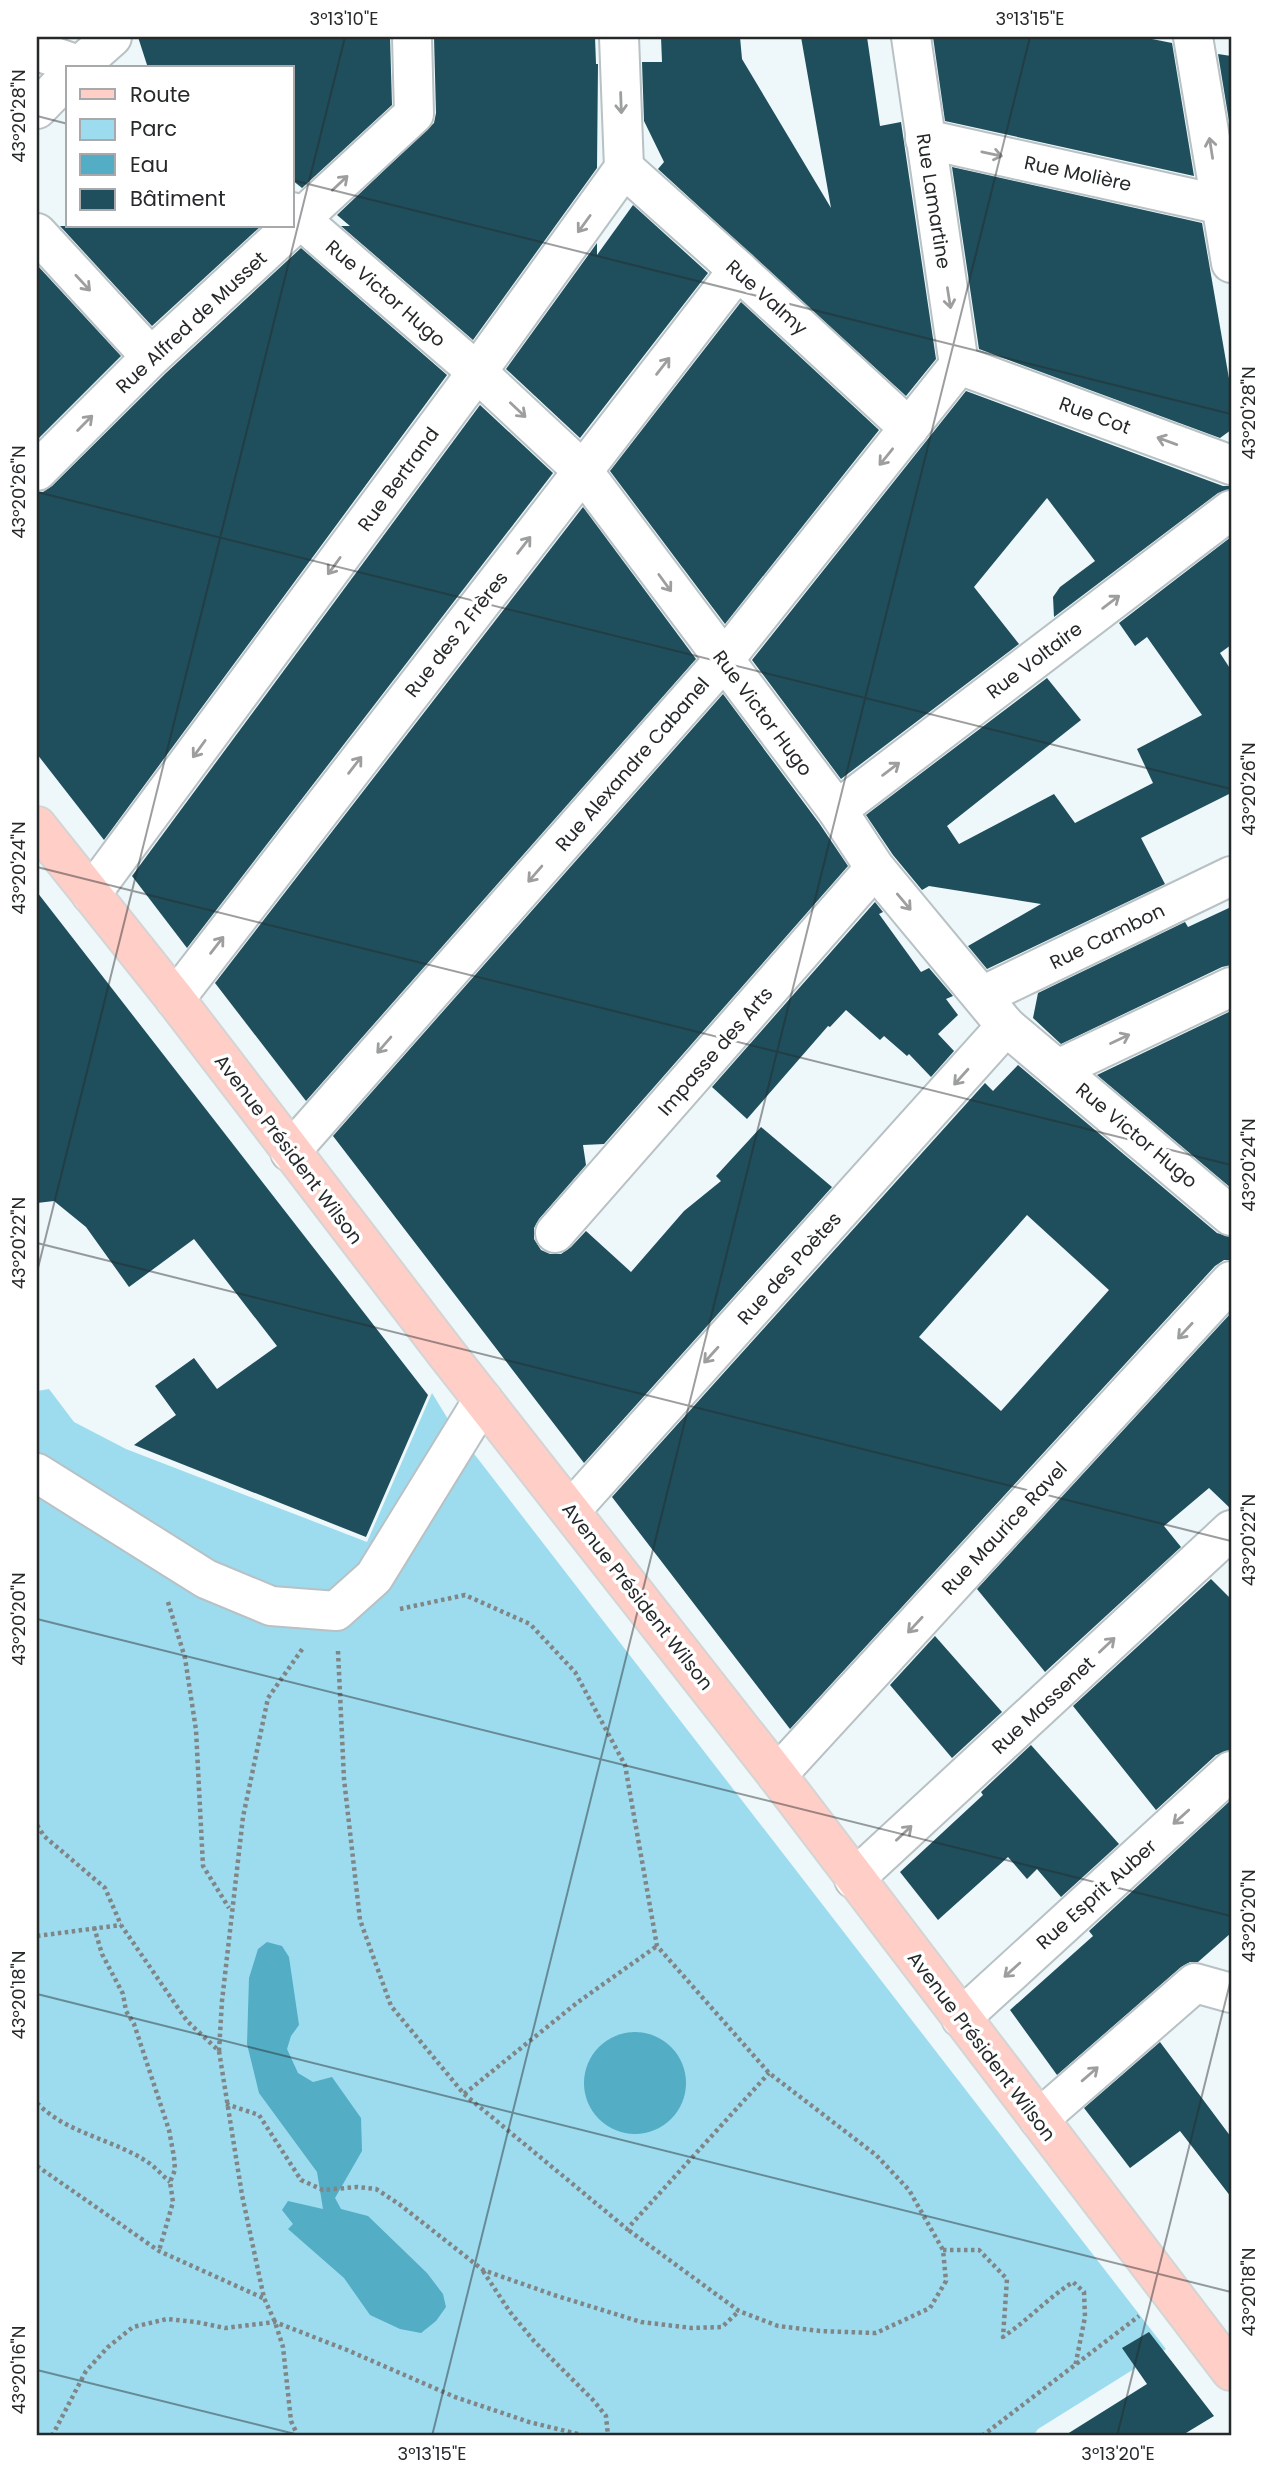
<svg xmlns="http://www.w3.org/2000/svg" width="1268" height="2473" font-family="Poppins,sans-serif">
<rect width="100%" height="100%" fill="#eef7fa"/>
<!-- green -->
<polygon fill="#9ddcee" points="49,1389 74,1422 126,1449 367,1542 432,1393 451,1424 1166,2349 1038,2429 1033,2436 37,2436 37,1391"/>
<!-- water -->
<g fill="#52adc5">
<polygon points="267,1942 282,1946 289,1957 299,2025 291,2036 287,2049 298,2073 313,2082 332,2077 361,2118 362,2151 335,2198 341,2209 368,2216 427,2273 443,2294 446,2307 436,2321 421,2333 400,2329 370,2315 344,2278 288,2229 293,2224 282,2210 288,2201 323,2209 317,2172 259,2093 247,2044 249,1978 258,1949"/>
<circle cx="635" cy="2083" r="51"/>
</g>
<!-- building -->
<g fill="#1f4f5c" fill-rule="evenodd">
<polygon points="138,37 390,37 392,105 302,188 292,180 292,68 148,68"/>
<polygon points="434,37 595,37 596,64 598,64 597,168 473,340 341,226 350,226 337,215 434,123 436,113"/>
<polygon points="661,37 740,37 742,59 831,208 801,37 867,37 880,126 901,122 936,359 906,396 658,169 664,162 644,121 642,62 662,62"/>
<polygon points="933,37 1142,37 1172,43 1194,176 945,121"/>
<polygon points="1218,54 1231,56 1231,133"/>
<polygon points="952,167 1202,223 1231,390 1231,430 1220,438 979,349"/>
<polygon points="633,205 708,273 580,438 506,369 597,243 597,255"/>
<polygon points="60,226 261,226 152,326"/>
<polygon points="301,248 447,375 104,840 37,754 37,492 43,492 52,486 166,373"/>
<polygon points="37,265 121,356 37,440"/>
<polygon points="741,302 879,430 725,624 610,471"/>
<polygon points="966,391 1223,486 1231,486 1231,489 1218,493 1054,617 1053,597 1060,587 1095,561 1047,498 974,587 1019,644 841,779 752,660"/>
<polygon points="480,405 553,473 187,948 132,876"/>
<polygon points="583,507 696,659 306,1101 215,983"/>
<polygon points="1231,537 1231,645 1220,653 1231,670 1231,793 1141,838 1165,884 987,969 968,946 1041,904 929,886 922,890 893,855 866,815 1047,678 1081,720 947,826 959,844 1054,794 1075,823 1153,783 1137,749 1202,715 1147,637 1135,646 1119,623"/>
<polygon points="723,694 819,823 848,866 604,1144 583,1145 586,1165 539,1219 534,1228 534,1239 541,1250 550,1254 561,1254 571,1247 586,1231 631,1272 684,1211 721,1181 716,1176 761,1127 832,1187 584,1463 333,1136"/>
<polygon points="37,892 428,1395 366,1537 134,1445 176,1415 155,1386 194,1358 217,1389 277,1346 194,1239 129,1287 86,1227 54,1201 37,1203"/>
<polygon points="875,902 883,912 879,914 921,972 929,968 953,996 946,999 958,1015 938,1034 954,1051 931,1077 909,1054 907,1056 884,1036 880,1040 846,1010 830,1027 828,1026 747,1119 712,1087"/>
<polygon points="1231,907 1231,965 1222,967 1061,1044 1033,1018 1038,993 1185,922 1188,927"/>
<polygon points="1231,1011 1231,1188 1097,1075"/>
<path d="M1018,1065L1217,1233L1231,1237V1260H1224L1215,1266L790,1729L612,1497L985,1083L993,1091ZM1027,1215L1109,1290L1001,1411L919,1337Z"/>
<polygon points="1231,1313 1231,1509 1209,1488 1164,1526 1181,1547 1045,1672 977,1589"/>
<polygon points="1211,1579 1231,1599 1231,1750 1216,1755 1156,1810 1073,1706"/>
<polygon points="935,1636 1002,1712 952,1758 890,1685"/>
<polygon points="1031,1745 1119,1844 1061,1897 1037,1869 1027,1879 1008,1857 938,1920 900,1872 983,1795 981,1792"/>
<polygon points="1231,1800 1231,1933 1198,1962 1190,1962 1181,1967 1057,2075 1010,2010 1093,1936 1089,1931"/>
<polygon points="1160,2042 1231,2137 1231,2197 1180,2131 1130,2168 1084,2108"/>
<polygon points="1149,2332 1214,2416 1181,2436 1064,2436 1147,2384 1122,2348"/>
</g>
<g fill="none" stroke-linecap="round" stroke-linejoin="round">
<!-- minor casing -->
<g stroke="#b8c1c4" stroke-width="42">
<g id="minor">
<polyline points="911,37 959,365"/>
<polyline points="1193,37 1231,263"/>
<polyline points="37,51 87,68"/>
<polyline points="77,68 112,37"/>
<polyline points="37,109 68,77"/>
<polyline points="925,139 1231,207"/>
<polyline points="624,168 738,270 909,428"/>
<polyline points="292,212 477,372 582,470 837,810 875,868 1006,1026 1231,1216"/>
<polyline points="37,233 151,357"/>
<polyline points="959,365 1231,465"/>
<polyline points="37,471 151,357 414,114 412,37"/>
<polyline points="837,810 1231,510"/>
<polyline points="91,894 477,372 624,168 619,37"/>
<polyline points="982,996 1231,876"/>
<polyline points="175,999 738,270"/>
<polyline points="1058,1069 1231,987"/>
<polyline points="290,1152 723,661 959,365"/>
<polyline points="555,1233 875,868"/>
<polyline points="37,1473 206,1579 271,1606 336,1611 374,1577 483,1400"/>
<polyline points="571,1510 1006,1026"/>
<polyline points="777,1775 1231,1281"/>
<polyline points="854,1879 1231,1530"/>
<polyline points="961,2018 1231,1771"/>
<polyline points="1039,2119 1195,1983 1231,1993"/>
</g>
</g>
<!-- major casing -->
<g stroke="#d4d4d4" stroke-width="42">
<polyline id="major" points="37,826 175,999 446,1353 777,1775 1231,2371"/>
</g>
<!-- path -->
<g stroke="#808688" stroke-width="4.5" stroke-dasharray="3.5 3.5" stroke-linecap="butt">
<polyline points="168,1602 185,1658 196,1730 203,1866 229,1908"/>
<polyline points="400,1609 465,1595 530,1624 575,1672 625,1765 657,1946 769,2073 876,2155 909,2190 943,2250 946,2281 930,2308 876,2333 820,2331 778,2326 739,2311 627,2229"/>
<polyline points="338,1651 344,1779 360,1920 391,2006 464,2094 578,2002 657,1946"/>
<polyline points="37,1825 44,1836 105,1888 121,1925 187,2021 219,2051 242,2195 264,2298 275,2322 283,2347 291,2421 298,2436"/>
<polyline points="94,1927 102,1954 123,1994 126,2011 134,2024 169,2130 174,2157 175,2170 170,2182 173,2202 159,2251"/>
<polyline points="37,1936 121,1925"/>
<polyline points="219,2051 222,2001 243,1817 268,1698 303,1648"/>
<polyline points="464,2094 627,2229 769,2073"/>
<path d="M37,2103C67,2134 114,2139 149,2163C157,2169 163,2176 170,2182"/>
<polyline points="226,2104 259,2115 301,2180 323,2190 357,2187 376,2189 399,2204 483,2270 554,2295 641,2322 692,2328 722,2327 739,2311"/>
<polyline points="37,2166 159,2251 263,2298"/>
<path d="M943,2250H979L1007,2279L1003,2337C1028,2320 1048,2298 1073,2282L1084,2292L1085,2317L1075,2367"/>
<polyline points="483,2271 510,2312 534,2341 593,2400 606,2416 608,2436"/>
<polyline points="52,2436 86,2371 108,2347 133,2327 167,2319 196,2322 225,2328 275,2322 347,2350 455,2397 529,2422 586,2436"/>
<polyline points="982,2436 1139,2316"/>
</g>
<!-- minor -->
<use href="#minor" stroke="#fff" stroke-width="38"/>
<!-- major -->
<use href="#major" stroke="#fecec7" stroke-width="38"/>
</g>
<!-- one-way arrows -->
<defs><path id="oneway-shaft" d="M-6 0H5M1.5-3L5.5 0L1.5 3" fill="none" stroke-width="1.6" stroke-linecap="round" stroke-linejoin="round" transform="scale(1.75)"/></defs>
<g stroke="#9d9f9f">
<use href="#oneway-shaft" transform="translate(621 103) rotate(88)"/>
<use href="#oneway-shaft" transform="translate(1211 148) rotate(-99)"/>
<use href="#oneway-shaft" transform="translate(992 154) rotate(12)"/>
<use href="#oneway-shaft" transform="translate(340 183) rotate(-43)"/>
<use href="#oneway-shaft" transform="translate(584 224) rotate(126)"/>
<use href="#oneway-shaft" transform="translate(83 283) rotate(47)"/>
<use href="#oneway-shaft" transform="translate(949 298) rotate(81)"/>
<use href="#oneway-shaft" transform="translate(663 366) rotate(-52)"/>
<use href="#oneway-shaft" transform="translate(518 410) rotate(43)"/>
<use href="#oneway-shaft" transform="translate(85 423) rotate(-45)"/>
<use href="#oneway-shaft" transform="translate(1167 441) rotate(-160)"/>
<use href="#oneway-shaft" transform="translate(886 457) rotate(129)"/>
<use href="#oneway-shaft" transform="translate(524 545) rotate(-52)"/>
<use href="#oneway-shaft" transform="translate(334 566) rotate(126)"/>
<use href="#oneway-shaft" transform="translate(665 583) rotate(54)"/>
<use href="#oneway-shaft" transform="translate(1111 602) rotate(-37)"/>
<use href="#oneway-shaft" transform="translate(199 749) rotate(126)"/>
<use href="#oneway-shaft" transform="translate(355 765) rotate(-52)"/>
<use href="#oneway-shaft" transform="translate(891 769) rotate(-37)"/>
<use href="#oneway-shaft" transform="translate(535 874) rotate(131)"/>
<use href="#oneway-shaft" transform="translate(904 902) rotate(50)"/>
<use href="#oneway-shaft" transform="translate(217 945) rotate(-52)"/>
<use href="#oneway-shaft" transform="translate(1120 1039) rotate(-25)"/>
<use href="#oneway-shaft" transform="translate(384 1045) rotate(131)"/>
<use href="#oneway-shaft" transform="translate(961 1077) rotate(132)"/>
<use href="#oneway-shaft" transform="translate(1185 1331) rotate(133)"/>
<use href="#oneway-shaft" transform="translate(711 1355) rotate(132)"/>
<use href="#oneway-shaft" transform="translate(915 1625) rotate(133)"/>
<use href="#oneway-shaft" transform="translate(1107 1645) rotate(-43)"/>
<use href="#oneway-shaft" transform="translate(1181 1817) rotate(138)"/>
<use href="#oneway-shaft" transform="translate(904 1833) rotate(-43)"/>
<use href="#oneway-shaft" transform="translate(1012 1970) rotate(138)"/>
<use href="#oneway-shaft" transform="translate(1090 2074) rotate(-41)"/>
</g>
<!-- ticks -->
<path fill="none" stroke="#26292a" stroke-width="2" stroke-opacity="0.45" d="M1225,37L1231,38M37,116L68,124M292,180L1231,414M37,492L1231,789M37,867L1231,1165M37,1243L1231,1541M37,1272L345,37M37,1619L1231,1916M37,1994L1231,2292M37,2370L303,2436M432,2436L1030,37M1117,2436L1231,1979"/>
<g text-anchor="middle" stroke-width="7" stroke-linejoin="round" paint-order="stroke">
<!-- street labels -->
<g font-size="19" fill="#26292a" stroke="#fff">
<text transform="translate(1078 173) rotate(12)" y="7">Rue Molière</text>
<text transform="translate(934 201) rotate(81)" y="7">Rue Lamartine</text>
<text transform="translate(386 293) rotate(41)" y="7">Rue Victor Hugo</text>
<text transform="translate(767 297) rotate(42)" y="7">Rue Valmy</text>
<text transform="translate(191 322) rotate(-43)" y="7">Rue Alfred de Musset</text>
<text transform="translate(1095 415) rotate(20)" y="7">Rue Cot</text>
<text transform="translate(398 479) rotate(-54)" y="7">Rue Bertrand</text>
<text transform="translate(456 634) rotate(-52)" y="7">Rue des 2 Frères</text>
<text transform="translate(1034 660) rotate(-37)" y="7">Rue Voltaire</text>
<text transform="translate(763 713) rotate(53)" y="7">Rue Victor Hugo</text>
<text transform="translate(632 764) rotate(-49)" y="7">Rue Alexandre Cabanel</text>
<text transform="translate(1107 936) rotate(-26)" y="7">Rue Cambon</text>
<text transform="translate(715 1051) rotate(-49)" y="7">Impasse des Arts</text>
<text transform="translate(1137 1135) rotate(40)" y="7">Rue Victor Hugo</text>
<text transform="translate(289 1149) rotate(53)" y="7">Avenue Président Wilson</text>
<text transform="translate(789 1268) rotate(-48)" y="7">Rue des Poètes</text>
<text transform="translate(1004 1528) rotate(-47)" y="7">Rue Maurice Ravel</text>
<text transform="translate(638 1596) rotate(52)" y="7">Avenue Président Wilson</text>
<text transform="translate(1043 1705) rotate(-43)" y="7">Rue Massenet</text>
<text transform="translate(1096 1894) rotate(-42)" y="7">Rue Esprit Auber</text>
<text transform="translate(982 2046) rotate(53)" y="7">Avenue Président Wilson</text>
</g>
</g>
<!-- border -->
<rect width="1268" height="2473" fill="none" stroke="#ffffff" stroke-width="77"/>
<!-- legend -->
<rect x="66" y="66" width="228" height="161" fill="#ffffff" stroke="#a8a9aa" stroke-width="2"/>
<rect x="80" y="89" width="35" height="10" fill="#fecec7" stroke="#a8a9aa" stroke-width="2"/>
<text x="130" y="102" font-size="21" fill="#26292a">Route</text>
<rect x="80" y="119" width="35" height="21" fill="#9ddcee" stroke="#a8a9aa" stroke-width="2"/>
<text x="130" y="136" font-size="21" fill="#26292a">Parc</text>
<rect x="80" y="154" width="35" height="21" fill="#52adc5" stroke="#a8a9aa" stroke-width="2"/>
<text x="130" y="172" font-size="21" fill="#26292a">Eau</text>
<rect x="80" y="189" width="35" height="21" fill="#1f4f5c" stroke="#a8a9aa" stroke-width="2"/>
<text x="130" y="206" font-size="21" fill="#26292a">Bâtiment</text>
<rect x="38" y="38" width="1192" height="2396" fill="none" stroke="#26292a" stroke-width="2.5"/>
<g font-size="18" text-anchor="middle" fill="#26292a">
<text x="344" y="25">3°13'10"E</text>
<text x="1030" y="25">3°13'15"E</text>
<text transform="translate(19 116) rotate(-90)" y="6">43°20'28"N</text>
<text transform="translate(1249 413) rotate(-90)" y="6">43°20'28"N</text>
<text transform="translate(19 492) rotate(-90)" y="6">43°20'26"N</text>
<text transform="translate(1249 789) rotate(-90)" y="6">43°20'26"N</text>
<text transform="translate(19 868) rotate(-90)" y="6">43°20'24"N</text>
<text transform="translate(1249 1165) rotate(-90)" y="6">43°20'24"N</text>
<text transform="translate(19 1243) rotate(-90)" y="6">43°20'22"N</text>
<text transform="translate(1249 1540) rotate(-90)" y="6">43°20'22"N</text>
<text transform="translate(19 1619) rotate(-90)" y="6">43°20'20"N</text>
<text transform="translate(1249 1916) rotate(-90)" y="6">43°20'20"N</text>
<text transform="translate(19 1995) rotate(-90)" y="6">43°20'18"N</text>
<text transform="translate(1249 2292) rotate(-90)" y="6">43°20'18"N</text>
<text transform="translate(19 2370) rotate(-90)" y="6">43°20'16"N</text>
<text x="432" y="2460">3°13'15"E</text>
<text x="1118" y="2460">3°13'20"E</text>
</g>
</svg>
